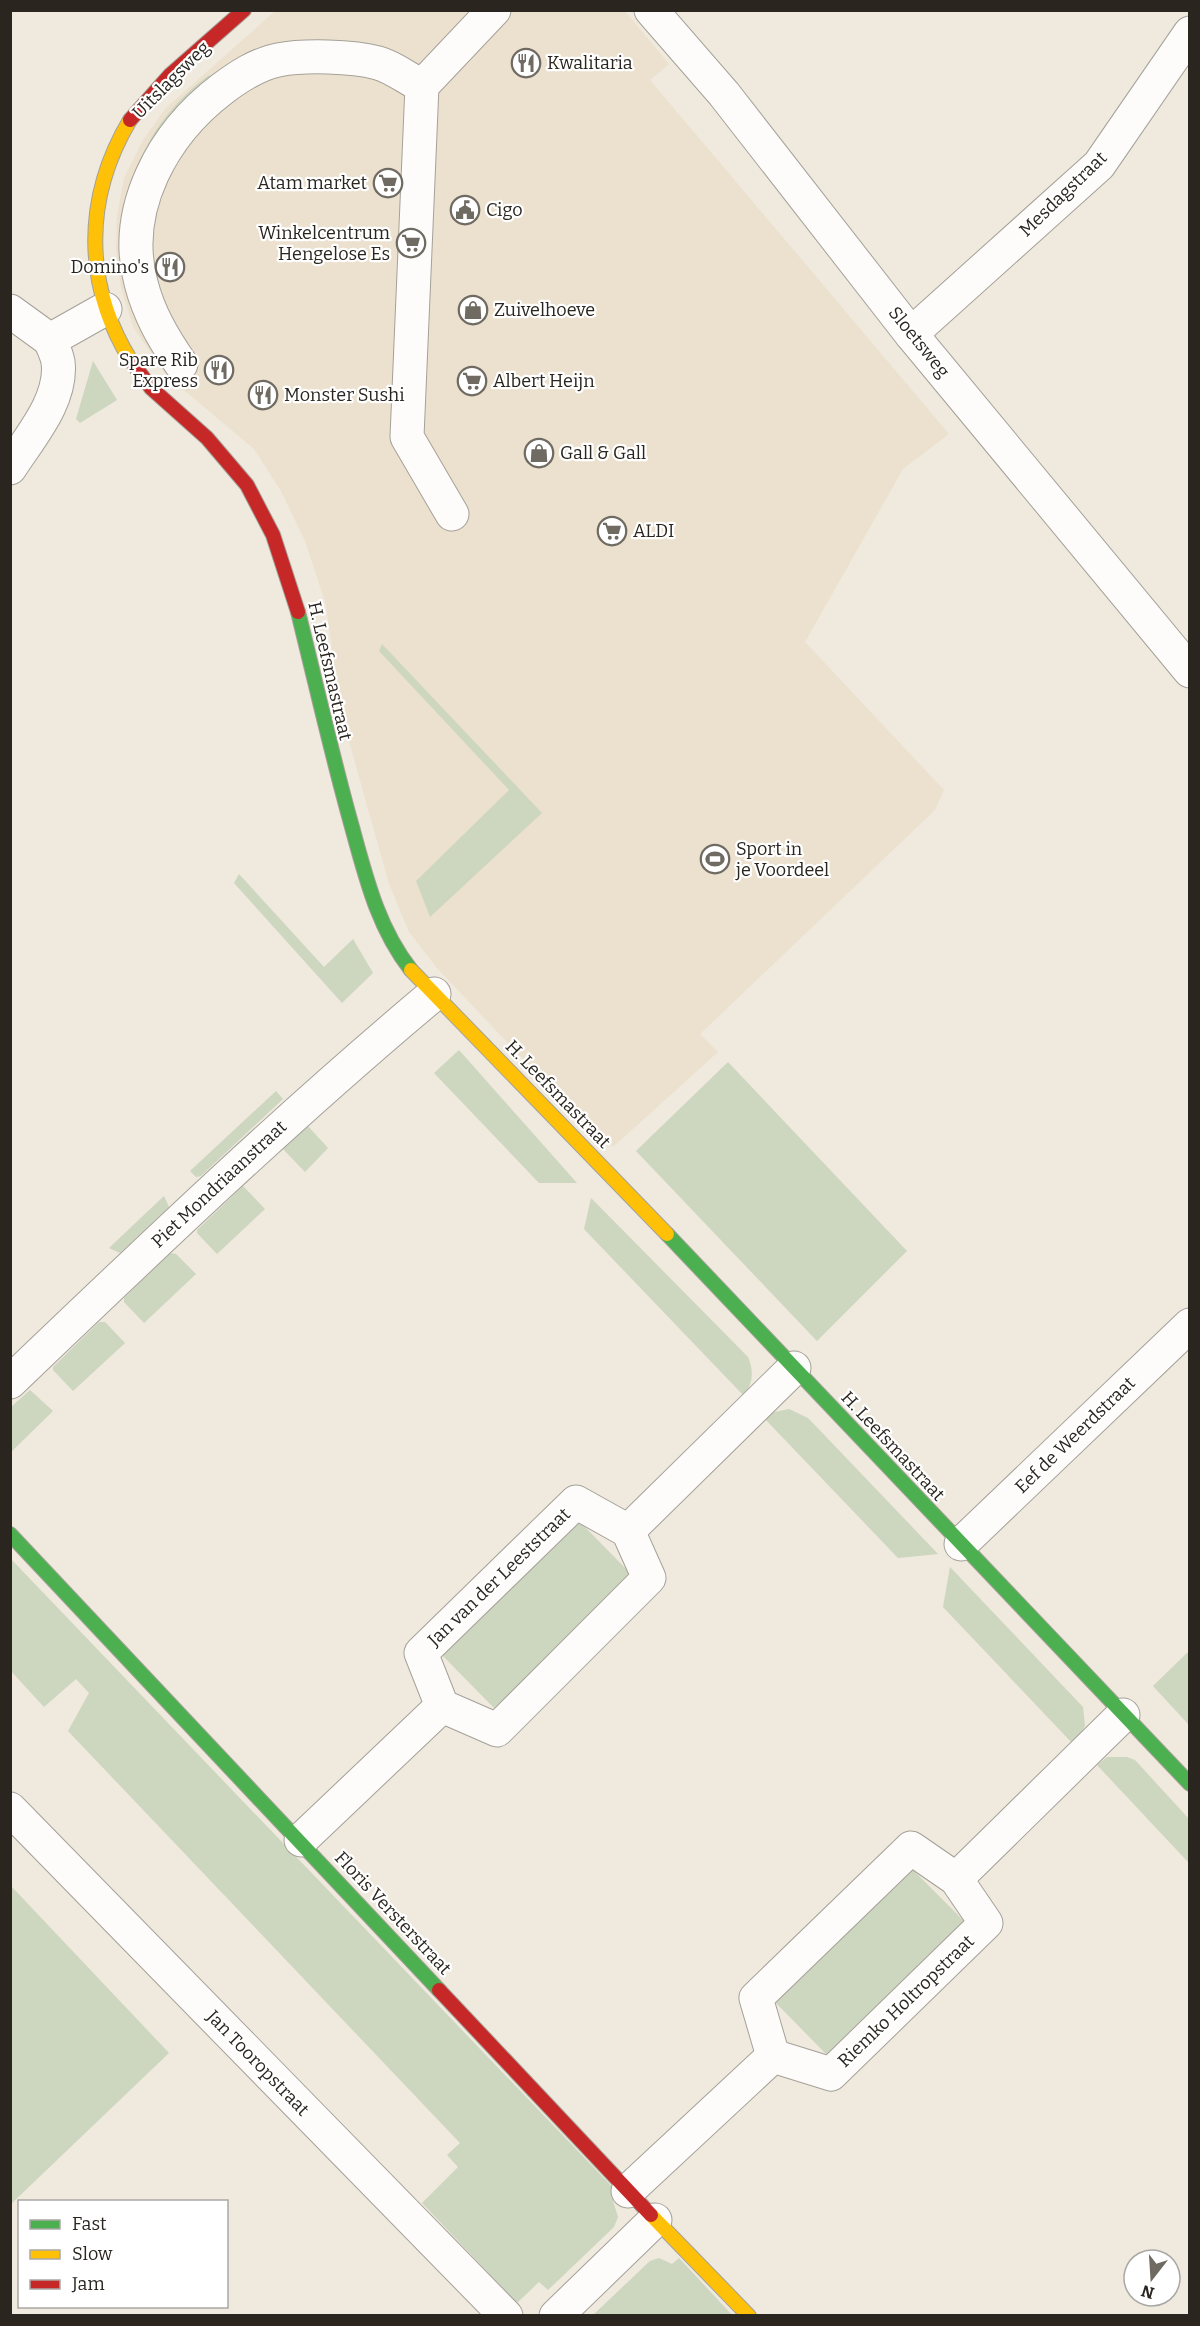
<svg xmlns="http://www.w3.org/2000/svg" width="1200" height="2326" font-family="Bitter,serif">
<rect width="100%" height="100%" fill="#efe9de"/>
<!-- built -->
<polygon fill="#ece1ce" points="275,11 625,11 669,64 650,80 949,434 903,469 805,642 944,790 935,810 700,1034 718,1052 613,1147 555,1093 437,968 409,932 389,884 340,709 326,605 305,541 281,491 254,449 166,375 133,327 121,288 116,250 117,216 124,178 143,140 166,108"/>
<!-- green -->
<g fill="#cdd6be">
<path d="M209,75L214,82L121,224C131,162 158,113 209,75Z"/>
<polygon points="93,361 117,400 80,423 76,419"/>
<polygon points="382,644 542,813 430,917 416,881 509,790 379,651"/>
<polygon points="239,874 324,967 353,939 373,973 342,1003 234,883"/>
<polygon points="459,1050 577,1183 539,1183 434,1073"/>
<polygon points="728,1062 907,1251 817,1341 636,1151"/>
<polygon points="276,1091 283,1099 201,1176 196,1177 190,1171"/>
<polygon points="306,1124 328,1148 305,1172 283,1149"/>
<polygon points="243,1186 265,1209 217,1254 197,1233 197,1230"/>
<polygon points="164,1196 169,1207 120,1253 109,1248"/>
<path d="M591,1198L748,1357C754,1372 753,1382 744,1396L584,1229Z"/>
<polygon points="170,1253 176,1254 196,1274 144,1323 124,1302 124,1298"/>
<polygon points="99,1322 105,1322 125,1343 73,1391 53,1370 53,1367"/>
<polygon points="30,1390 53,1411 11,1452 11,1407"/>
<polygon points="789,1409 808,1418 938,1554 898,1558 765,1419 770,1413"/>
<polygon points="575,1517 632,1575 496,1710 439,1652"/>
<polygon points="10,1558 619,2194 613,2201 618,2217 614,2227 548,2290 539,2282 517,2303 422,2203 458,2167 447,2155 460,2143 68,1731 89,1693 76,1679 44,1707 11,1671"/>
<polygon points="950,1567 1083,1707 1085,1726 1074,1745 943,1607"/>
<polygon points="1189,1651 1189,1725 1153,1686"/>
<polygon points="1107,1757 1127,1757 1135,1760 1189,1819 1189,1863 1097,1765"/>
<polygon points="910,1867 967,1924 831,2059 774,2001"/>
<polygon points="11,1886 169,2053 11,2204"/>
<polygon points="659,2258 672,2264 679,2258 733,2316 592,2316 650,2261"/>
</g>
<g fill="none" stroke-linecap="round" stroke-linejoin="round">
<!-- street casing -->
<g stroke="#a5a199" stroke-width="35">
<g id="street">
<polyline points="651,10 724,94 911,334 1190,671"/>
<polyline points="10,311 50,340"/>
<polyline points="911,334 1099,165 1190,33"/>
<path d="M181,364C163,338 149,314 141,283C121,208 164,133 222,89C238,77 257,64 278,60C304,55 352,56 378,63C393,67 408,79 422,86"/>
<path d="M10,468C29,438 63,400 58,362C57,355 53,347 50,340L105,309"/>
<polyline points="452,514 407,437 422,86 494,10"/>
<path d="M10,1382C149,1249 287,1117 434,994"/>
<polygon points="576,1502 628,1531 649,1578 497,1730 442,1706 421,1653"/>
<polyline points="628,1531 794,1368"/>
<polyline points="961,1544 1190,1325"/>
<polyline points="10,1809 506,2316"/>
<polyline points="301,1840 442,1706"/>
<polygon points="911,1848 956,1879 986,1923 831,2074 773,2056 756,1998"/>
<polyline points="956,1879 1123,1715"/>
<polyline points="628,2191 773,2056"/>
<polyline points="556,2316 655,2220"/>
</g>
</g>
<!-- fast casing -->
<g stroke="#a5a199" stroke-width="16">
<g id="fast">
<path d="M298,612C316,684 332,756 352,827C366,878 378,928 411,970"/>
<polyline points="667,1234 1190,1784"/>
<polyline points="10,1534 439,1990"/>
</g>
</g>
<!-- slow casing -->
<g stroke="#a5a199" stroke-width="16">
<g id="slow">
<path d="M130,120C84,197 83,284 131,361"/>
<polyline points="411,970 667,1234"/>
<polyline points="651,2215 749,2316"/>
</g>
</g>
<!-- jam casing -->
<g stroke="#a5a199" stroke-width="16">
<g id="jam">
<polyline points="130,120 170,75 244,10"/>
<polyline points="131,361 151,388 207,438 247,485 273,535 298,612"/>
<polyline points="439,1990 651,2215"/>
</g>
</g>
<!-- street -->
<use href="#street" stroke="#fdfcfa" stroke-width="33"/>
<!-- fast -->
<use href="#fast" stroke="#4caf50" stroke-width="14"/>
<!-- slow -->
<use href="#slow" stroke="#ffc107" stroke-width="14"/>
<!-- jam -->
<use href="#jam" stroke="#c62828" stroke-width="14"/>
</g>
<!-- icons -->
<defs>
<g id="restaurant-ring" transform="scale(1.5)"><circle r="9.5" fill="#fff" stroke="#6f6a62" stroke-width="1.5"/><path d="M-5-6h1v4h1v-4h1v4h1v-4h1v5L-1.5 .5V6h-2V.5L-5-1ZM5-6V6H3V1.5H1.5Q1.5-4 5-6Z" fill="#6f6a62"/></g>
<g id="supermarket-ring" transform="scale(1.5)"><circle r="9.5" fill="#fff" stroke="#6f6a62" stroke-width="1.5"/><path d="M-6-5.5h2.5l.6 2H6L4.5 2H-2.5L-4.4-4H-6ZM-1.5 3.2a1.3 1.3 0 1 0 .1 0ZM3 3.2a1.3 1.3 0 1 0 .1 0Z" fill="#6f6a62"/></g>
<g id="civic-ring" transform="scale(1.5)"><circle r="9.5" fill="#fff" stroke="#6f6a62" stroke-width="1.5"/><path d="M-.6-6.5H3V-4.5H.6V-3L4-1V1h2V6H-6V1h2V-1L-.6-3ZM-1.2 2.5V6h2.4V2.5Z" fill="#6f6a62"/></g>
<g id="shop-ring" transform="scale(1.5)"><circle r="9.5" fill="#fff" stroke="#6f6a62" stroke-width="1.5"/><path d="M-5-2.5h2.3a2.7 3.5 0 0 1 5.4 0H5L5.5 6h-11ZM-1.5-2.5h3a1.5 2.3 0 0 0-3 0Z" fill="#6f6a62"/></g>
<g id="stadium-ring" transform="scale(1.5)"><circle r="9.5" fill="#fff" stroke="#6f6a62" stroke-width="1.5"/><path d="M0-5a6.5 5 0 1 0 0 10a6.5 5 0 1 0 0-10ZM-3.5-1.8h7v3.6h-7Z" fill="#6f6a62"/></g>
</defs>
<g fill-rule="evenodd">
<use href="#restaurant-ring" x="526" y="63"/>
<use href="#supermarket-ring" x="388" y="183"/>
<use href="#civic-ring" x="465" y="210"/>
<use href="#supermarket-ring" x="411" y="243"/>
<use href="#restaurant-ring" x="170" y="267"/>
<use href="#shop-ring" x="473" y="310"/>
<use href="#restaurant-ring" x="219" y="370"/>
<use href="#supermarket-ring" x="472" y="381"/>
<use href="#restaurant-ring" x="263" y="395"/>
<use href="#shop-ring" x="539" y="453"/>
<use href="#supermarket-ring" x="612" y="531"/>
<use href="#stadium-ring" x="715" y="859"/>
</g>
<g text-anchor="middle" stroke-width="4.5" stroke-linejoin="round" paint-order="stroke">
<!-- poi labels -->
<g font-size="18" fill="#2a261f" stroke="#fff" text-anchor="start">
<text x="547" y="69">Kwalitaria</text>
<text x="367" y="189" text-anchor="end">Atam market</text>
<text x="486" y="216">Cigo</text>
<text x="390" y="239" text-anchor="end">Winkelcentrum<tspan x="390" dy="21">Hengelose Es</tspan></text>
<text x="149" y="273" text-anchor="end">Domino's</text>
<text x="494" y="316">Zuivelhoeve</text>
<text x="198" y="366" text-anchor="end">Spare Rib<tspan x="198" dy="21">Express</tspan></text>
<text x="493" y="387">Albert Heijn</text>
<text x="284" y="401">Monster Sushi</text>
<text x="560" y="459">Gall &amp; Gall</text>
<text x="633" y="537">ALDI</text>
<text x="736" y="855">Sport in<tspan x="736" dy="21">je Voordeel</tspan></text>
</g>
<!-- street labels -->
<g font-size="18" fill="#2a261f" stroke="#fff">
<text transform="translate(171 80) rotate(-45)" y="6">Uitslagsweg</text>
<text transform="translate(1063 194) rotate(-44)" y="6">Mesdagstraat</text>
<text transform="translate(919 342) rotate(51)" y="6">Sloetsweg</text>
<text transform="translate(330 671) rotate(77)" y="6">H. Leefsmastraat</text>
<text transform="translate(558 1094) rotate(46)" y="6">H. Leefsmastraat</text>
<text transform="translate(219 1184) rotate(-43)" y="6">Piet Mondriaanstraat</text>
<text transform="translate(1075 1435) rotate(-44)" y="6">Eef de Weerdstraat</text>
<text transform="translate(893 1446) rotate(47)" y="6">H. Leefsmastraat</text>
<text transform="translate(499 1577) rotate(-44)" y="6">Jan van der Leeststraat</text>
<text transform="translate(393 1913) rotate(47)" y="6">Floris Versterstraat</text>
<text transform="translate(906 2001) rotate(-44)" y="6">Riemko Holtropstraat</text>
<text transform="translate(258 2063) rotate(46)" y="6">Jan Tooropstraat</text>
</g>
</g>
<!-- border -->
<rect width="1200" height="2326" fill="none" stroke="#2a261f" stroke-width="24"/>
<!-- legend -->
<rect x="18" y="2200" width="210" height="108" fill="#ffffff" stroke="#aaa8a5" stroke-width="1.5"/>
<rect x="30" y="2220" width="30" height="9" fill="#4caf50" stroke="#aaa8a5" stroke-width="1.5"/>
<text x="72" y="2230" font-size="18" fill="#2a261f">Fast</text>
<rect x="30" y="2250" width="30" height="9" fill="#ffc107" stroke="#aaa8a5" stroke-width="1.5"/>
<text x="72" y="2260" font-size="18" fill="#2a261f">Slow</text>
<rect x="30" y="2280" width="30" height="9" fill="#c62828" stroke="#aaa8a5" stroke-width="1.5"/>
<text x="72" y="2290" font-size="18" fill="#2a261f">Jam</text>
<!-- north arrow -->
<g transform="translate(1152 2278) rotate(197)"><circle r="28" fill="#ffffff" stroke="#aaa8a5" stroke-width="1.5"/>
<path d="M0-4.5L10 22L0 15L-10 22Z" fill="#6f6a62"/>
<text y="-9" font-size="16" font-weight="bold" text-anchor="middle" fill="#2a261f">N</text>
</g>
</svg>
